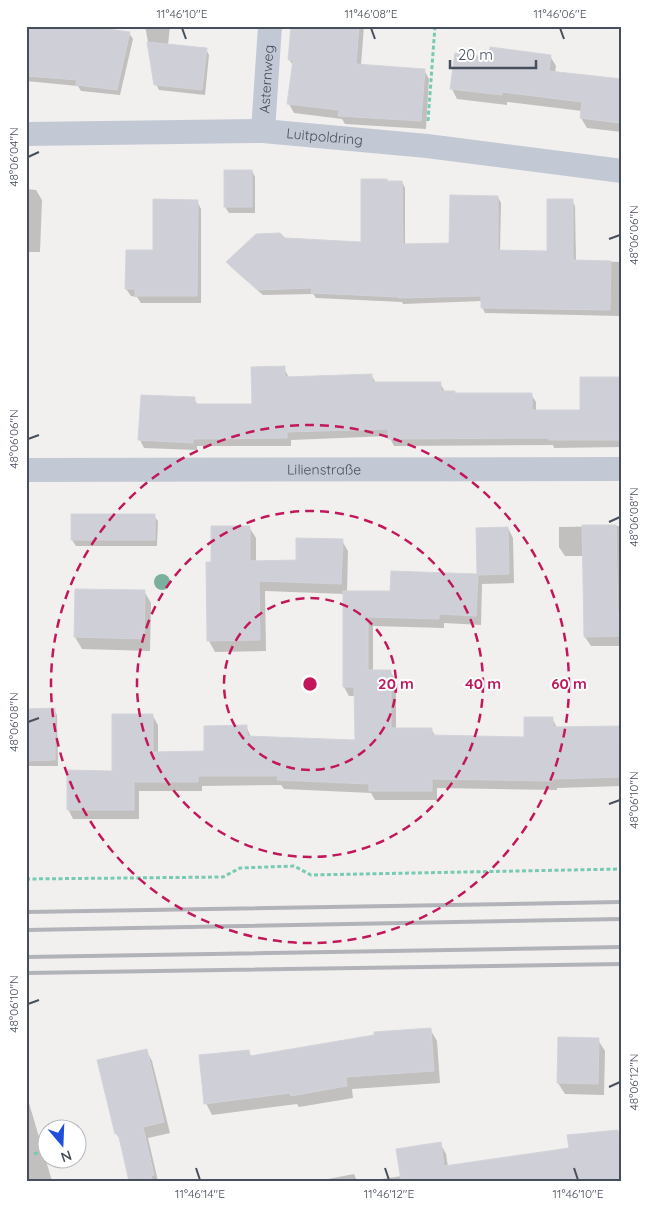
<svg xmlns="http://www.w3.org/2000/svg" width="648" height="1207" font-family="Quicksand,sans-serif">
<rect width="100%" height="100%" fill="#f2f0ef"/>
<!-- shadow -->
<g fill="#0003">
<polygon points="145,26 170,26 168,45 206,49 209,55 205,95 159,90 156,84"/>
<polygon points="292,26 364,26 361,65 424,70 429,79 426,129 345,124 342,119 294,113 289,104 293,66 289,59"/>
<polygon points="26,29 129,33 133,39 120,95 81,91 78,86 26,81"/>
<polygon points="550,56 556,66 555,73 622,80 622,132 587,128 581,118 582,111 507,102 507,105 457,99 452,89 490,58"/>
<polygon points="252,171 255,177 255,213 229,213 225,207"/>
<polygon points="387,180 388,182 402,182 405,188 405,245 450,244 498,197 501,203 500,251 548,252 572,200 575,206 576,261 622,262 622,316 485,313 482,307 482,301 403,304 402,302 316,298 313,294 263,295 231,267 228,262 285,239 363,243"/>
<polygon points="26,189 36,190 42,200 40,252 26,252"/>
<polygon points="197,201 201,209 201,303 141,303 137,297 131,296 126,289 154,252"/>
<polygon points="284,368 289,378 371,375 376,383 440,383 445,392 454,392 456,394 531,394 536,402 536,411 581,411 622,379 622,447 554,448 553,445 394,446 389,436 291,440 291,446 197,446 197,450 144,448 140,440 194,399 198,405 254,405"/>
<polygon points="154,516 158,521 157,546 76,546 72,540"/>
<polygon points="622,526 622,646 591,646 585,637 584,556 565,556 559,547 559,527"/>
<polygon points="249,527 256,538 256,562 297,561 342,541 348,551 347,593 391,592 392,572 478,575 477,529 508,528 513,538 514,583 482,584 481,625 444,623 444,628 373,626 373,671 390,671 396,681 396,729 431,729 436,737 525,738 552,718 557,728 622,728 622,786 557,788 557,790 437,788 437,800 375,800 371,793 284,789 281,785 202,786 202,791 139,791 139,819 73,819 68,809 113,772 153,716 158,725 158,753 206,753 246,726 251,737 356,741 356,696 349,696 344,687 345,594 265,591 266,651 215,652 209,641 212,564"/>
<polygon points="76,590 144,591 151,603 150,651 82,649 75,637"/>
<polygon points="54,709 57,715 58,766 26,766 26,710"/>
<polygon points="430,1029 437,1041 440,1083 352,1089 353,1098 299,1107 297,1104 212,1115 206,1103 248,1051 252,1057"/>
<polygon points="598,1040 605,1051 604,1095 565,1094 558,1083"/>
<polygon points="146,1050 152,1061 170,1133 148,1138 158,1181 130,1181 122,1143 116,1133"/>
<polygon points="26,1093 52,1181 26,1181"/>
<polygon points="617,1131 622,1139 622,1181 368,1181 402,1176 440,1143 446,1154 448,1167 570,1149"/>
<polygon points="354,1174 357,1181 328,1181 328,1179"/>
</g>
<!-- building -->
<g fill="#cfd0d7" stroke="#d3d4da">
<polygon points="26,26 85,26 130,32 117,90 76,85 77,80 26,76"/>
<polygon points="291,26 359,26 356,64 425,69 421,121 338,116 339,110 287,104 293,60 288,60"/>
<polygon points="147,42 207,48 202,90 154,85"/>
<polygon points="490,47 551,55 549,71 622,79 619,123 580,118 582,102 502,92 502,95 450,89 455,53 489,57"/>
<rect x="224" y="170" width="28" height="37"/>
<polygon points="361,179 387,179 387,181 402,181 403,244 449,243 450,195 498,196 498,250 547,251 547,199 573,199 573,260 611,261 610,310 481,308 481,296 399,298 398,297 311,293 312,288 258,290 226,262 256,234 280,233 285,238 361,242"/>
<polygon points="153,199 198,200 197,296 135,296 135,289 125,289 126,250 153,250"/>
<polygon points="285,366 285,377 372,374 372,382 441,382 441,391 455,391 455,393 532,393 532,410 580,410 580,377 622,377 622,440 549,440 549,438 388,439 388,429 287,432 287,438 193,439 193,443 138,440 141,395 195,397 195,404 252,404 251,367"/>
<rect x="71" y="514" width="84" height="26"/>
<polygon points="582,525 616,525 618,613 622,613 622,636 584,637"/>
<polygon points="211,526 250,526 250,561 296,560 296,538 343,539 341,584 259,581 260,640 207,641 206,562 211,562"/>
<polygon points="508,527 509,574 478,575 476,616 439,614 439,619 368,617 368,670 391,670 391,728 432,728 432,735 524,737 524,717 553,717 553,727 619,726 620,777 552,779 552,781 432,779 432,791 369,791 369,784 277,780 278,776 198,776 198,782 134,782 134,810 67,810 67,770 112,771 112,714 153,714 153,752 204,751 204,726 247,725 247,736 355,740 354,687 343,687 343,591 390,591 391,571 477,574 476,528"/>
<polygon points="75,589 145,590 144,639 74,637"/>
<polygon points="55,708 55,760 26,761 26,709"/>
<polygon points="431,1028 434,1071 346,1077 347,1086 291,1096 290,1093 204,1104 199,1055 249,1050 250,1056 374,1035 374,1032"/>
<polygon points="558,1037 599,1038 598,1084 557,1083"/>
<polygon points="147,1049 164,1122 143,1127 154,1175 151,1176 152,1181 129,1181 118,1133 115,1134 97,1060"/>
<polygon points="618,1130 622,1181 401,1181 396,1149 441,1142 444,1166 569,1148 567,1135"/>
</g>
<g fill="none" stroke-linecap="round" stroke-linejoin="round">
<!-- path -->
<g stroke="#78cab2" stroke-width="3" stroke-dasharray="4 2.5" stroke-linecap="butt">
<polyline points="428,121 435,26"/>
<polyline points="26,879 223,877 240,868 294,866 311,875 622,869"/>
<polyline points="34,1154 48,1150"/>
</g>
<!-- minor -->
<g stroke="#c3c9d4" stroke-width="24">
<path id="s1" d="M263,131L270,26"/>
<path id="s2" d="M26,134L263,131L427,146L622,171"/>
<path id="s3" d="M26,470L622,469"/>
</g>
<!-- rail -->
<g stroke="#b2b3b9" stroke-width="4">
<polyline points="26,912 622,902"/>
<polyline points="26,930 622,919"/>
<polyline points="26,957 622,947"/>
<polyline points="26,973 622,964"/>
</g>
</g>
<!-- trees -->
<circle fill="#7bb09f" cx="162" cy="582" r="8"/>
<!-- ticks -->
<path fill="none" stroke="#484f5c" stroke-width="2" d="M182,28L186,39M371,28L375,39M560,28L564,39M28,157L39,152M609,239L620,235M28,439L39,435M609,522L620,517M28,722L39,718M609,804L620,800M28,1004L39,1000M609,1087L620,1082M196,1168L200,1180M385,1168L389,1180M574,1168L578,1180"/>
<!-- distance rings -->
<g fill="none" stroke="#c2185b" stroke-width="2.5" stroke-dasharray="9 6">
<circle cx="310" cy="684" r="86"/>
<circle cx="310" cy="684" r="173"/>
<circle cx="310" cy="684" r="259"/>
</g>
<g text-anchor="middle" stroke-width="4" stroke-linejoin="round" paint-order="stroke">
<!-- street labels -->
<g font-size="14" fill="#484f5c" stroke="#fff">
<text dy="5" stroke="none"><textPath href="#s1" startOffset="52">Asternweg</textPath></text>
<text dy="5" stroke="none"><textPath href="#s2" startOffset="299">Luitpoldring</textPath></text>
<text dy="5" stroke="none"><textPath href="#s3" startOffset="298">Lilienstraße</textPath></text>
</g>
</g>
<circle cx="310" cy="684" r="8" fill="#c2185b" stroke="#fff" stroke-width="2.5"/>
<g font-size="15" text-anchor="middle" font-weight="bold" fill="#c2185b" stroke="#fff" stroke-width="4" stroke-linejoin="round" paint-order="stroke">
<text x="396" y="689">20 m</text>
<text x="483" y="689">40 m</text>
<text x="569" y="689">60 m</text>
</g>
<!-- border -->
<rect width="648" height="1207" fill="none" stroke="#ffffff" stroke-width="55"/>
<!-- north arrow -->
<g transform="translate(62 1144) rotate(161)"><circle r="24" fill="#ffffff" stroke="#b6b9be"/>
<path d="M0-4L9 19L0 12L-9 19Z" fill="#1f4ddc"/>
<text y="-8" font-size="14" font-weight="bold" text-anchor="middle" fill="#484f5c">N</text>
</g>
<!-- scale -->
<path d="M450 60v8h86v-8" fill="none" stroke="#484f5c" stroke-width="2.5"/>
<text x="458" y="60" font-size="15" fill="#484f5c" stroke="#ffffff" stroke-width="4" paint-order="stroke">20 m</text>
<rect x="28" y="28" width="592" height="1152" fill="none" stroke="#484f5c" stroke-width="2"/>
<g font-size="12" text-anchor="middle" fill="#484f5c">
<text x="182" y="18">11°46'10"E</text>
<text x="371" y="18">11°46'08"E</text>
<text x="560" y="18">11°46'06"E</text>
<text transform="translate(14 157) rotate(-90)" y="4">48°06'04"N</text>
<text transform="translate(634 235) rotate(-90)" y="4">48°06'06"N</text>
<text transform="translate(14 439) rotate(-90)" y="4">48°06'06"N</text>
<text transform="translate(634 517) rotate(-90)" y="4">48°06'08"N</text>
<text transform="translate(14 722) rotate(-90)" y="4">48°06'08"N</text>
<text transform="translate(634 800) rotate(-90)" y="4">48°06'10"N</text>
<text transform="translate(14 1004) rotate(-90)" y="4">48°06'10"N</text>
<text transform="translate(634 1082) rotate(-90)" y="4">48°06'12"N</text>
<text x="200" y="1198">11°46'14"E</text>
<text x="389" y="1198">11°46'12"E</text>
<text x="578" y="1198">11°46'10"E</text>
</g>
</svg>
